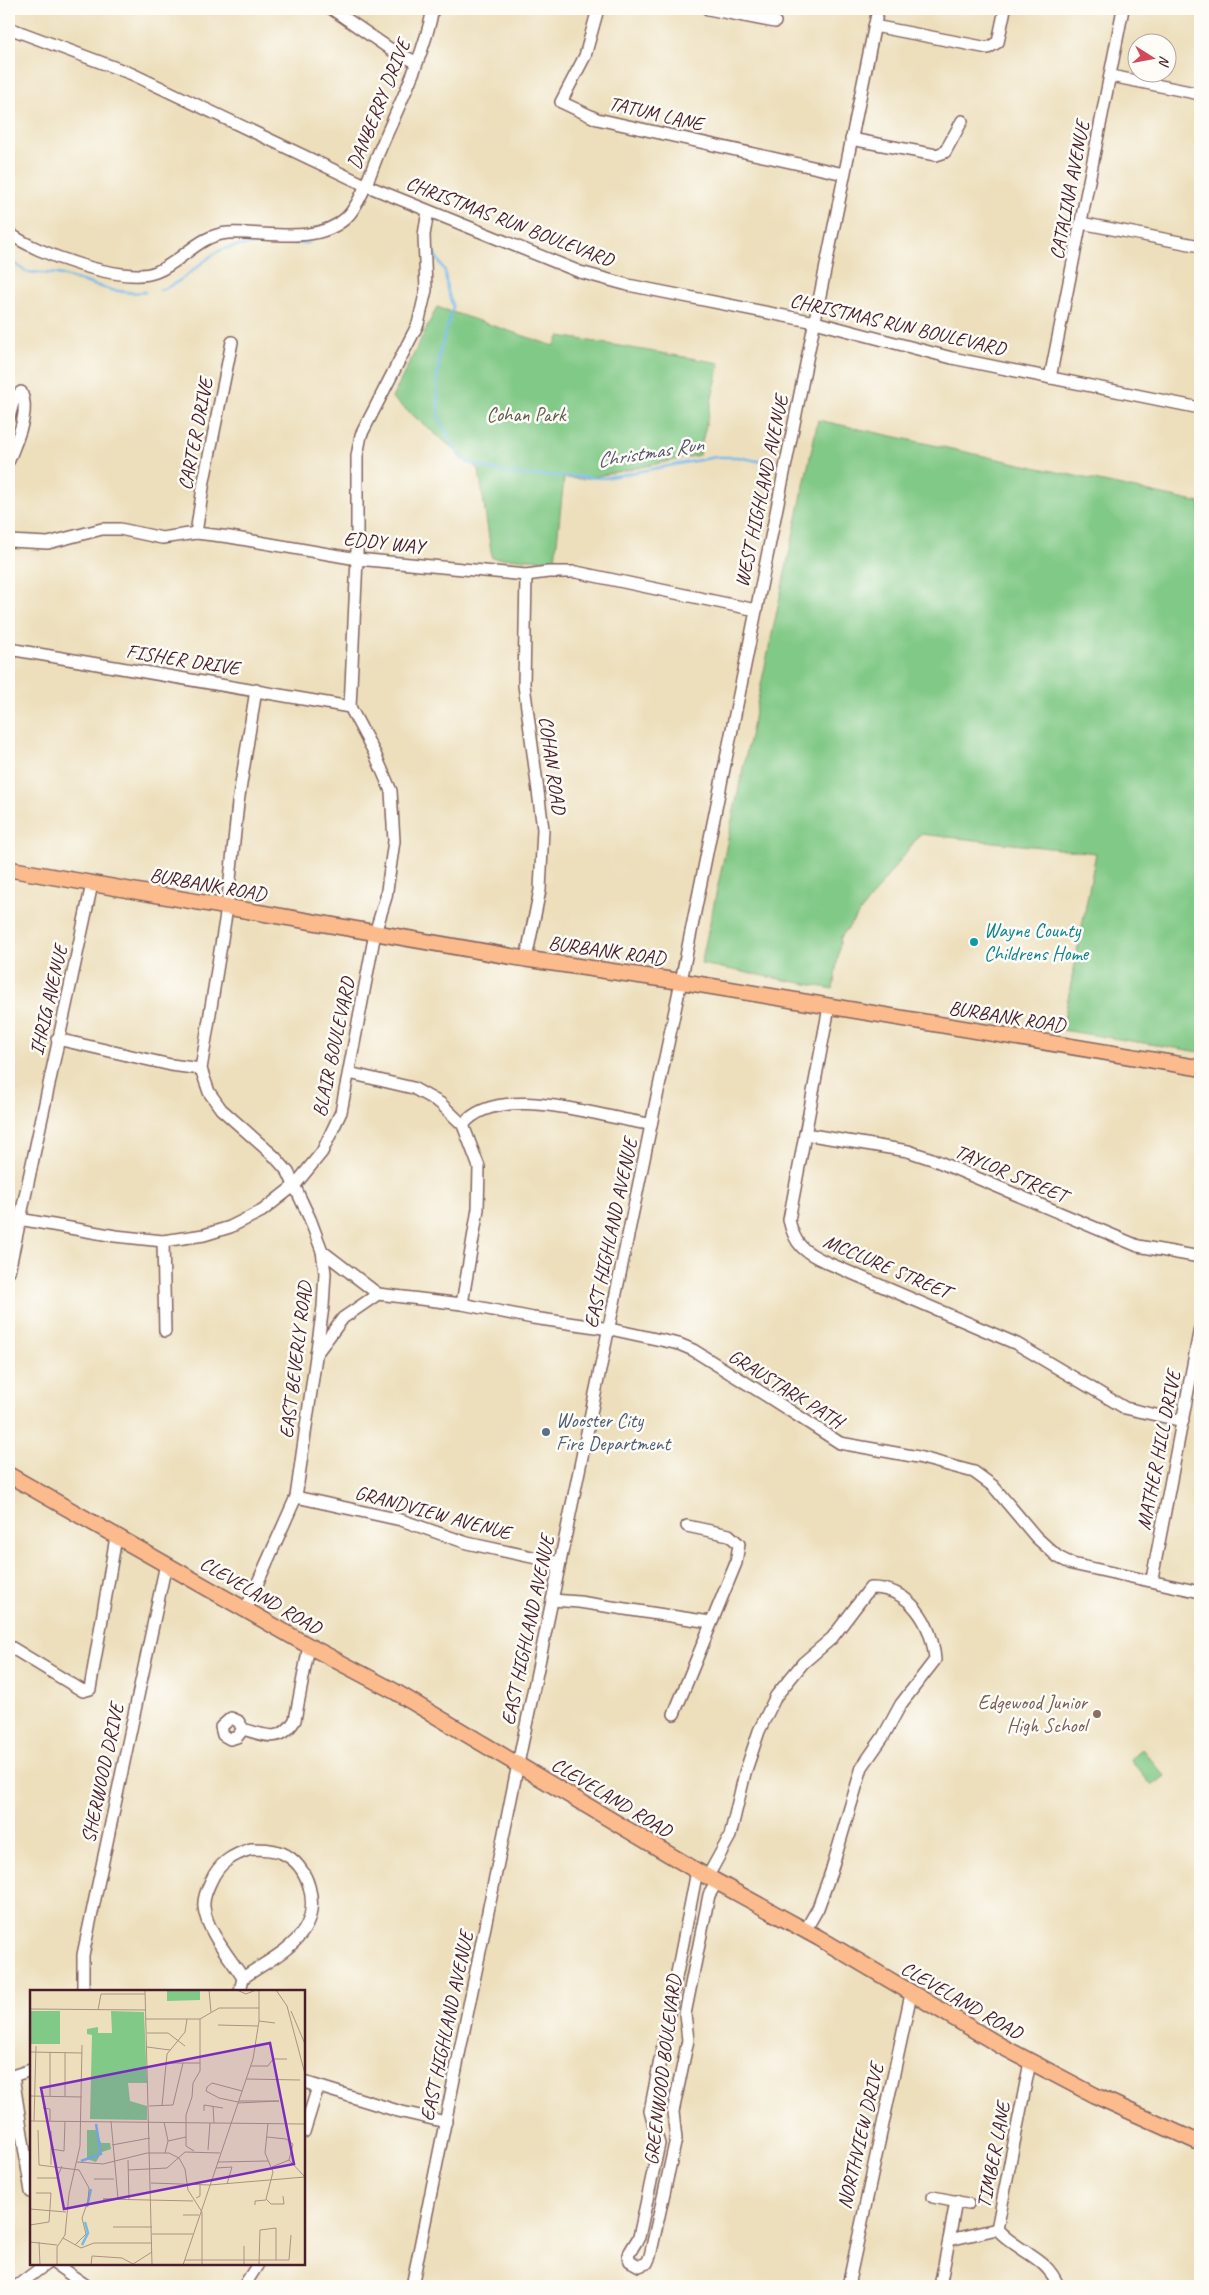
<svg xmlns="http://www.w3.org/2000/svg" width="1209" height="2295" font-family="Caveat,sans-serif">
<rect width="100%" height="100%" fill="#fdfcf7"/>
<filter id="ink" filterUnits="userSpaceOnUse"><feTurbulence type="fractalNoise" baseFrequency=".02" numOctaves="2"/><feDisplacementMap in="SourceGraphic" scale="10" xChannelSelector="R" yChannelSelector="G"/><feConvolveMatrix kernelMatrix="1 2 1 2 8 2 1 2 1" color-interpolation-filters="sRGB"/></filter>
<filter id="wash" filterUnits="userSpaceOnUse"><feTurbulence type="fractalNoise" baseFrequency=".0096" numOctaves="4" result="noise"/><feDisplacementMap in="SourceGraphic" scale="20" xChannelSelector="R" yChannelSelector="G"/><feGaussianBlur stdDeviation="1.12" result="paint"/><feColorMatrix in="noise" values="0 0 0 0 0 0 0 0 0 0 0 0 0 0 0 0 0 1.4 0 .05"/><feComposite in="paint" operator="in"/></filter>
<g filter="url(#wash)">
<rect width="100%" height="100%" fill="#eddfbc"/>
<!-- green -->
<g fill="#81c986" stroke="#667458">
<polygon points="437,307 554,346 560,336 720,363 699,455 583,479 564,478 555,560 492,558 479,470 392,398"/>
<polygon points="818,420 1200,503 1200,1052 1062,1030 1096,853 920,834 841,937 833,989 701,964"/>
<polygon points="1142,1749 1165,1776 1152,1786 1130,1759"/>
</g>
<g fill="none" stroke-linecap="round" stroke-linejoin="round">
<!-- stream -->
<g stroke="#73b9ea" stroke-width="2.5">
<polyline points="432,250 445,271 447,289 453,307 440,351 437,382 439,418 461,459 468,463 509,474 604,478 716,457 738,457 768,463"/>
<polyline points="9,260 27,272 58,274 111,290 134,293 145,292"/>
<path d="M160,290C183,283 198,264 217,252C234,242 288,244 309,243"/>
</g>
</g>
</g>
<g filter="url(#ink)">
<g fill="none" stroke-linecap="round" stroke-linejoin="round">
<!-- minor casing -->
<g stroke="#83625e" stroke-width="14">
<g id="minor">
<polyline points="332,9 393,51 416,62"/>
<polyline points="598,9 585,56 561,102 597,119 844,174"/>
<polyline points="708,9 775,22"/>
<polyline points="874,26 988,48 998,42 1005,9"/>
<polyline points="9,28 132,74 365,185 580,272 628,285 815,322 952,358 1200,408"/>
<polyline points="1111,76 1200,94"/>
<polyline points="851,139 936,155 945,152 962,121"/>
<polyline points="1081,223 1200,246"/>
<path d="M9,233C35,253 124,285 156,272C182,262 198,235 228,233C266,231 315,246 346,218C360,205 371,172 378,154C398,107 423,59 433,9"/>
<polyline points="1050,378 1123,9"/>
<path d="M9,417L14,399L21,392C31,412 16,441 9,460"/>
<polyline points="196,533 204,481 232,342"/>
<polyline points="9,541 48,543 102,529 120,529 162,538 196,533 230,537 357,559 526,575 548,572 576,572 756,610"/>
<polyline points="526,575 524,685 543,829 540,890 526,959"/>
<polyline points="9,649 350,707"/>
<path d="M829,1007L789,1220C795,1246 804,1252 828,1263L1017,1344L1125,1408L1183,1421"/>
<polyline points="57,1039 171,1065 201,1069"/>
<polyline points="349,1073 413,1088 440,1103 463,1125 479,1167 478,1209 462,1304"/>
<path d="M463,1125C498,1080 604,1119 651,1124"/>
<polyline points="805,1134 908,1151 932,1159 1138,1246 1200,1257"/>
<polyline points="9,1219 19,1219 115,1236 163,1241 204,1235 230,1227 262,1211 295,1185 322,1152 341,1112 375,933 386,897 394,841 391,791 375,754 350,707 357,559 357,456 361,435 418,324 426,290 424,235 428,211"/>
<polyline points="163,1241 165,1331"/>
<polyline points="322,1251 378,1294"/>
<polyline points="9,1271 92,884"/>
<polyline points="316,1354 343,1318 378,1294 462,1304 533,1318 610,1329 679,1344 693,1350 767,1396 840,1443 918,1457 974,1472 993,1486 1036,1537 1058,1557 1072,1564 1200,1592"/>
<polyline points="296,1497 401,1520 467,1543 560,1563"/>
<polyline points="1152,1579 1200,1328"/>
<polyline points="552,1600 579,1602 710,1622"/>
<polyline points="246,1609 296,1497 323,1307 325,1273 322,1251 310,1219 288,1172 275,1157 221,1109 209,1092 201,1069 227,908 238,803 256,690"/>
<polyline points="9,1646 83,1691 90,1689 116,1537"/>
<polyline points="674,1714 736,1563 739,1544 729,1535 687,1526"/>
<path d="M243,1729L237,1737L230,1739L223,1735L221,1727L231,1718L238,1721L243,1729C266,1736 281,1743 295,1720L309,1646"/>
<path d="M251,1849C262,1849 272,1849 282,1853C309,1865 320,1905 304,1930C291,1951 262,1964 243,1978C231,1959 206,1930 204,1907C203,1899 207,1889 211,1881C219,1863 232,1855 251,1849Z"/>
<polyline points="697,1871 650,2111 659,2144 639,2237 628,2255 630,2261 639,2266 647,2263 650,2256 676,2139 673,2112 688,2040 685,2014 709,1895 717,1882"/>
<path d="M708,1876L730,1836L745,1773L759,1731L776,1696L803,1663L832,1638L870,1588C910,1587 932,1623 935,1660L901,1704L883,1737L862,1767L831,1872L818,1908L805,1931"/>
<polyline points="83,1991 83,1955 166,1564"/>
<polyline points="240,1991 243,1978"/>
<path d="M1030,2062L997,2229C1017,2252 1047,2256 1058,2286"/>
<polyline points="13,2076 31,2192"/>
<polyline points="9,2077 31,2070"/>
<polyline points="304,2082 398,2111 446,2122"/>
<polyline points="304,2132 318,2087"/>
<polyline points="933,2197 968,2204"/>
<polyline points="949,2240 956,2201"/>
<polyline points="55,2264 87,2286"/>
<polyline points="17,2286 46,2264"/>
<polyline points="244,2286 258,2264"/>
<polyline points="412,2286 518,1764 681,981 878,9"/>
<polyline points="848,2286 911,1994"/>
<polyline points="940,2286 949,2240 997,2229"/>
</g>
</g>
<!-- major casing -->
<g stroke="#83625e" stroke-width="18">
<g id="major">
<polyline points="9,869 526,959 691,983 1200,1068"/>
<polyline points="9,1475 309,1646 394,1691 697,1871 819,1938 1001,2046 1094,2095 1200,2143"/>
</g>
</g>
<!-- minor -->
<use href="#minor" stroke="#fff" stroke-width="11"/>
<!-- major -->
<use href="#major" stroke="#fbbb8d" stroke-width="15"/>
</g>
</g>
<!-- markers -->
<circle fill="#0f9aa8" stroke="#fdfcf7" stroke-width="2" cx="974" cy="942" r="5"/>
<circle fill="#5c6f8a" stroke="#fdfcf7" stroke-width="2" cx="546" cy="1432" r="5"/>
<circle fill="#8d6e63" stroke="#fdfcf7" stroke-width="2" cx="1097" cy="1714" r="5"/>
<g text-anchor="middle" stroke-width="5" stroke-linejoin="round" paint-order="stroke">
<!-- street labels -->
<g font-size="20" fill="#4a1f2b" stroke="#fdfcf7">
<text transform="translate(378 104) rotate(-68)" y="7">DANBERRY DRIVE</text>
<text transform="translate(656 113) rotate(13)" y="7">TATUM LANE</text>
<text transform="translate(1069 190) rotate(-79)" y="7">CATALINA AVENUE</text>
<text transform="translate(510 221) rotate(21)" y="7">CHRISTMAS RUN BOULEVARD</text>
<text transform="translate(898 324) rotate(13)" y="7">CHRISTMAS RUN BOULEVARD</text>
<text transform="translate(195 434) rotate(-79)" y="7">CARTER DRIVE</text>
<text transform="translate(761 491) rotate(-78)" y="7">WEST HIGHLAND AVENUE</text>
<text transform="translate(384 542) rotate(6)" y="7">EDDY WAY</text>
<text transform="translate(183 659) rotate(9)" y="7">FISHER DRIVE</text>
<text transform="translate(553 765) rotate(82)" y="7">COHAN ROAD</text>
<text transform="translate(208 884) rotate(10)" y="7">BURBANK ROAD</text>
<text transform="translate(607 950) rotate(8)" y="7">BURBANK ROAD</text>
<text transform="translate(48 1000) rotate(-77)" y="7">IHRIG AVENUE</text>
<text transform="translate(1007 1016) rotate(9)" y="7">BURBANK ROAD</text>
<text transform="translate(333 1047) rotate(-78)" y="7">BLAIR BOULEVARD</text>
<text transform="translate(1011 1173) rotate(23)" y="7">TAYLOR STREET</text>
<text transform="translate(610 1233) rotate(-78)" y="7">EAST HIGHLAND AVENUE</text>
<text transform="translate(887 1266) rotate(23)" y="7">MCCLURE STREET</text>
<text transform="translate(295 1360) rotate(-83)" y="7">EAST BEVERLY ROAD</text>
<text transform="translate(786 1388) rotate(32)" y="7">GRAUSTARK PATH</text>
<text transform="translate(1158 1450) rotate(-79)" y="7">MATHER HILL DRIVE</text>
<text transform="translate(433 1512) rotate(15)" y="7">GRANDVIEW AVENUE</text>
<text transform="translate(261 1595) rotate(30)" y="7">CLEVELAND ROAD</text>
<text transform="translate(527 1630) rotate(-78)" y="7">EAST HIGHLAND AVENUE</text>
<text transform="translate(102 1773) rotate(-78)" y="7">SHERWOOD DRIVE</text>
<text transform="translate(612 1797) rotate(31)" y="7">CLEVELAND ROAD</text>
<text transform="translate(962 2000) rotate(30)" y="7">CLEVELAND ROAD</text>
<text transform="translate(446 2026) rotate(-78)" y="7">EAST HIGHLAND AVENUE</text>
<text transform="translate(662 2070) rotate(-83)" y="7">GREENWOOD BOULEVARD</text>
<text transform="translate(860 2136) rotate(-77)" y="7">NORTHVIEW DRIVE</text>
<text transform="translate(993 2155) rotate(-79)" y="7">TIMBER LANE</text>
</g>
<!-- park labels -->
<g font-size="20" fill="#5d5a4b" stroke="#fdfcf7">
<text x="526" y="421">Cohan Park</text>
</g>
<!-- culture labels -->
<g font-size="20" fill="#0d838f" stroke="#fdfcf7" text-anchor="start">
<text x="984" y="937">Wayne County<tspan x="984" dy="23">Childrens Home</tspan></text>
</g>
<!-- service labels -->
<g font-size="20" fill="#4e5e75" stroke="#fdfcf7" text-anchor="start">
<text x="556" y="1427">Wooster City<tspan x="556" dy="23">Fire Department</tspan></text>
</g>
<!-- education labels -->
<g font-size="20" fill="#785e54" stroke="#fdfcf7" text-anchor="end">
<text x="1087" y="1709">Edgewood Junior<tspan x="1087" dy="23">High School</tspan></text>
</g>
<!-- water labels -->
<g font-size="21" font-style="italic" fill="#58556e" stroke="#fdfcf7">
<text transform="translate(650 452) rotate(-9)" y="7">Christmas Run</text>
</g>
</g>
<!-- overview -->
<g transform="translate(30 1990)">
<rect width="275" height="275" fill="#eddfbc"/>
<path d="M137,0H170V10L137,11ZM0,21H30V54H0ZM81,21L114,22L117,93H98L100,111L117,116V130L60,129L62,45L57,44V39L68,37V43H82ZM57,140H66L71,153H80L81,159L72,162L66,172L57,169Z" fill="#81c986"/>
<path fill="none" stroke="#73b9ea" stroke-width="2.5" d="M51,171L71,164L66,134M57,217L61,199M52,255L58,243L55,232"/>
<path fill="none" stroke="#ac9282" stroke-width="1" d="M115,0L122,275M179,0L181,22M207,0L216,4L226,0M246,0L257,16L275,84M0,19L115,20M68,20L71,4H115M261,21L275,54M116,29H170L189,18H229M229,31L245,33M188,35L228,36M117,43H138L155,56M117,57L140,60M0,62L52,63M35,62V106M137,73H170M221,76H238L243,69H257M216,89L270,90M0,106L52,107M20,106V62M208,112L189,108L176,101L177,97L182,93L212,101M208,113L249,111H209M119,116L143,115L153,73M132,116L137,64L155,42L157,29M183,116L184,133M13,118L20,119V131M174,121V115L193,118M0,131L275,134M4,131L6,56M81,131L88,209M134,132L138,151M238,133L235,163L243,182L236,209L241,214H254L253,206M8,140L9,175L49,180L59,198L58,211L52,228L56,244L45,255M237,147L256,149L263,154L259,170L242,177M82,155L120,148M21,159L34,161L35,131M178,160L180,133M164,161L156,156V125L162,107L163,93L170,81V29M135,163L138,151L156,147M98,170L99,210M259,170L275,187M47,172L73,174L117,163H139L149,168L155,179L158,200L172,222V275M188,172L238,171M21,175V141M186,178L202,177L197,194M98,180L137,178L155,162L190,163M7,188H27L32,176M64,189H84M121,193L180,195M180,195L275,187M166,208L170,206V194M82,209H73L163,211M225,215V211L236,210M0,219L36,222M153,225H169M0,235L19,232L21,203H6M83,237H122M122,244H163M33,248L51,258L64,253H121M0,252L27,255M9,252L10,275M214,256V275M155,270H259L261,245M27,275V257L35,245L39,204L50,156L52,55M61,275L62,266L92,268L103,274L122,262M153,275L223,69L229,31V0M229,275L230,240L246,238V270"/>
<path fill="#7b2cbf" fill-opacity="0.15" stroke="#7b2cbf" stroke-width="2.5" d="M240,53L264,174L34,219L11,98Z"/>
<rect width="275" height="275" fill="none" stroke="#4a1f2b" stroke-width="2.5"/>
</g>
<!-- margin -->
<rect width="1209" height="2295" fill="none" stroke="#fdfcf7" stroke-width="30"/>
<!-- north arrow -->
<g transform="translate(1152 58) rotate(101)"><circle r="24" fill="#fdfcf7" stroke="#b5a4a5"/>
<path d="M0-4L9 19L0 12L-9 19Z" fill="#d1495b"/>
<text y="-8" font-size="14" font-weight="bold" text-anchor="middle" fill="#4a1f2b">N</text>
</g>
</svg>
